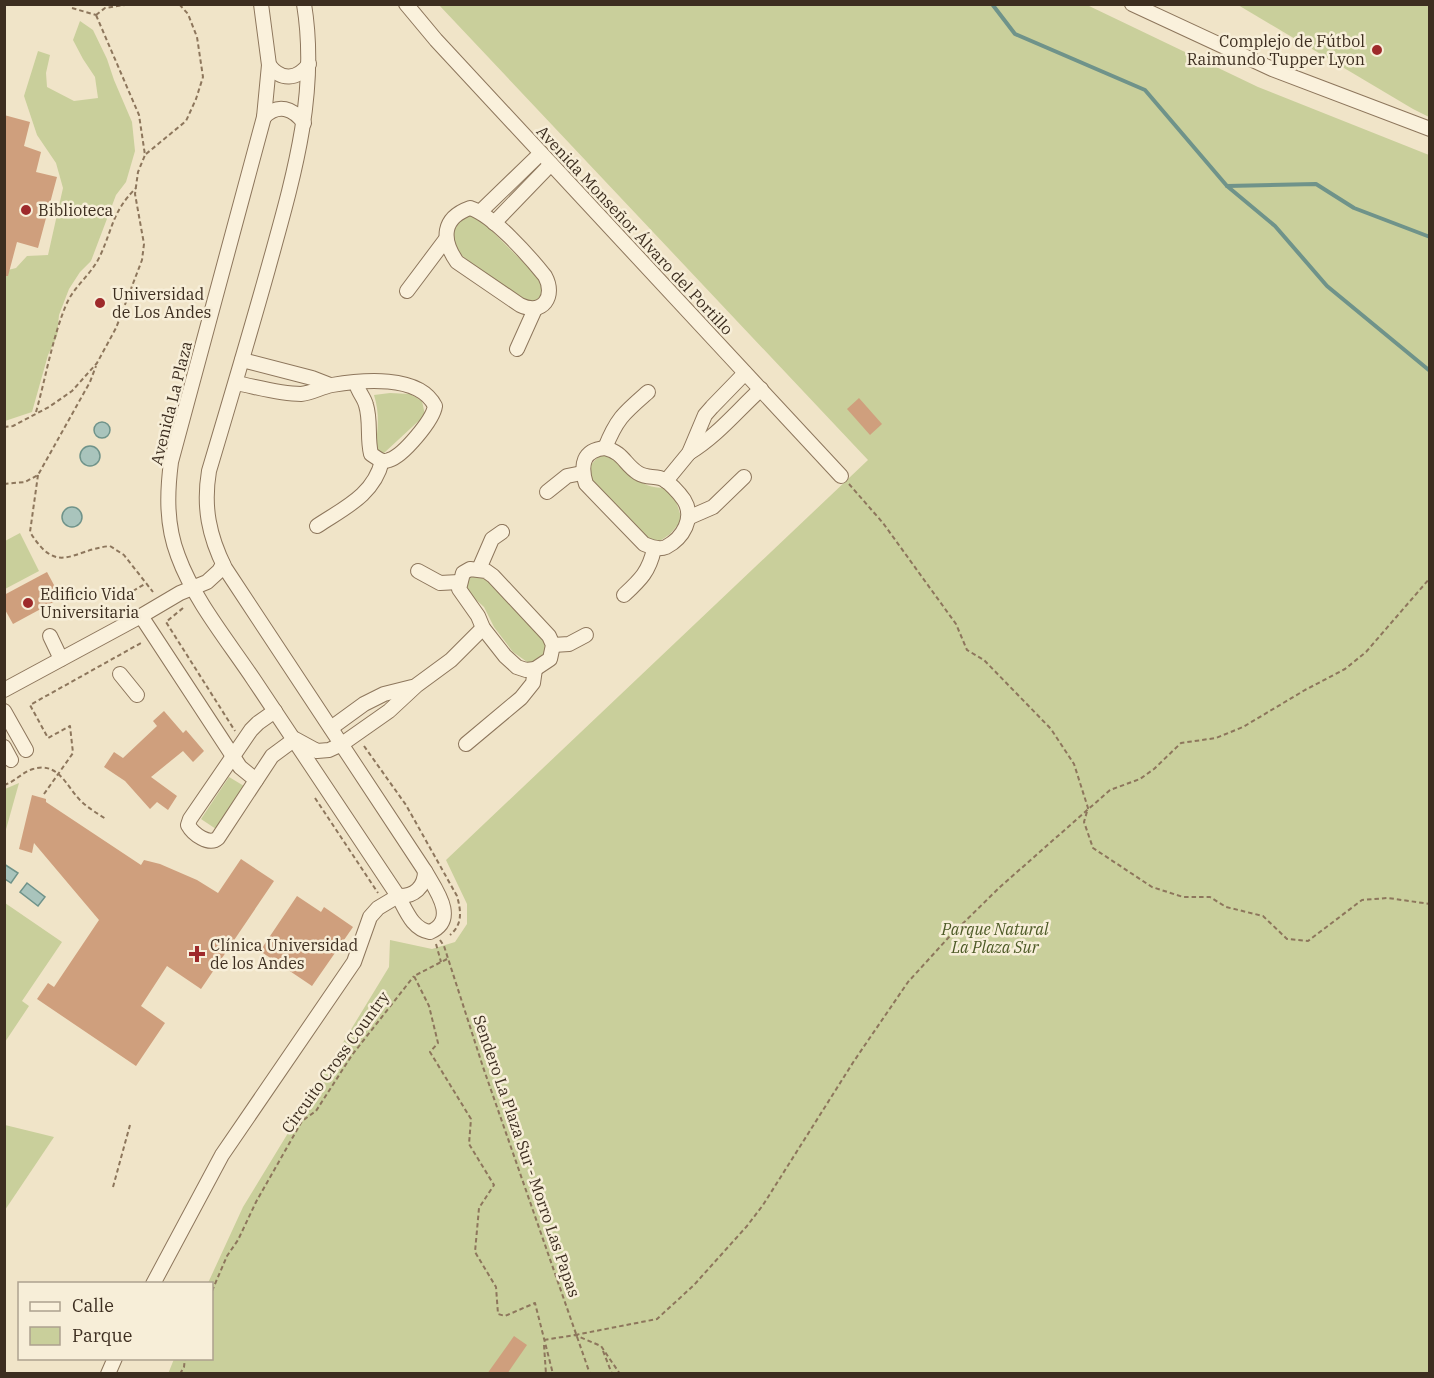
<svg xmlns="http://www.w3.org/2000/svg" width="1434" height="1378" font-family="'IBM Plex Serif',serif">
<rect width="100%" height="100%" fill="#f0e4c8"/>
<!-- green -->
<g fill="#c9cf9b">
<polygon points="439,5 1087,5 1258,87 1429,155 1429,1373 168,1374 174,1359 212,1358 212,1284 208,1283 243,1207 389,967 390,940 432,949 455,942 467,924 467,904 446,860 868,460"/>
<polygon points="1238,5 1429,5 1429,117 1413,109"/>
<polygon points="80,21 93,30 107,59 114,80 132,122 135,151 126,182 116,195 91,261 80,272 69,289 59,315 57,336 48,355 32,412 5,421 4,271 16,268 27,256 48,255 63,188 56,163 37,135 24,96 38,51 50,55 46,73 47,87 74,101 98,98 95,77 83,59 73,40"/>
<polygon points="465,215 479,218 540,279 546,293 535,306 524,304 456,251 451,235 455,224"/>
<path d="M390,393L410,394L422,401L425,415L384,453L375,449C378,430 380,414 374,395Z"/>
<path d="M599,456H613C629,473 640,488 664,488L676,501L682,520L670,534L657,543L638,538L593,488L588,468Z"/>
<polygon points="20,533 39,571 5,589 5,541"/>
<polygon points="470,576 488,579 547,643 543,659 530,664 513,652 494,627 484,607 462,587"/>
<polygon points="229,777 244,786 216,829 201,819"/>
<polygon points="19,783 5,833 5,789"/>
<polygon points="5,903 62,942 22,1001 29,1006 5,1042"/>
<polygon points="5,1125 54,1137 5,1210 4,1125"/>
</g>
<!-- water -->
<g fill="#a9c4bc" stroke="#6f938a" stroke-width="1.5">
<circle cx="102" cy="430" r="8"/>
<circle cx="90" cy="456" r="10"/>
<circle cx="72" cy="517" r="10"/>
<polygon points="4,864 18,873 11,883 5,879"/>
<polygon points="27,883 45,897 38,906 20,892"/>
</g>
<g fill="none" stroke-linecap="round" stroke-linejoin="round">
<!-- stream -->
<g stroke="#6f938a" stroke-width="4">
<polyline points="992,4 1015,34 1145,90 1227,186 1275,226 1327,286 1430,371"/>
<polyline points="1227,186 1316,184 1354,208 1430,237"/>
</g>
</g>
<!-- building -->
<g fill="#cf9f7d">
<polygon points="4,115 30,122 24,146 41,152 36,172 57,177 38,248 17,242 8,276 4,276"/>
<polygon points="859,398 882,424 870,435 847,409"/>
<polygon points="47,572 61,598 13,624 4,608 4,595"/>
<polygon points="164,711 183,733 186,730 204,751 193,762 183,751 151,777 177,796 168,810 157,802 150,809 125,781 104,767 114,752 123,758 157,726 153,721"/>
<polygon points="32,795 46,799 46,802 141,865 144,860 160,864 197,880 218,893 241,859 274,881 201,989 167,966 141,1006 165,1023 136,1066 37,999 48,983 54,987 99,920 34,843 32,853 19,849"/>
<polygon points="297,896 321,912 324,907 353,927 312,986 260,951"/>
<polygon points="514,1336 527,1345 507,1374 487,1374"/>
</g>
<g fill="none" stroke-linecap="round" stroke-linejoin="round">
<!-- minor casing -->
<g stroke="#8d765c" stroke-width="16">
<g id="minor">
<path d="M261,4L269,65L264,117L171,462C167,493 166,525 178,556C194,600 228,641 254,680C302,751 350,823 398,896C406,910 412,929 430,932C459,919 435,889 425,871L225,568C209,536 203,507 209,471C229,404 249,337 268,269C292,182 319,95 304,4"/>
<polyline points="406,4 436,40 841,476"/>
<polyline points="1132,4 1272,69 1430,129"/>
<path d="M269,65C281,81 297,80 309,64"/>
<path d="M264,117C278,103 293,108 304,123"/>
<path d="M470,208C493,215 529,256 545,276C556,296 543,316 520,305L457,262C441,239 442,218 470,208Z"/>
<polyline points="481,211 541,153"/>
<polyline points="494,223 551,164"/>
<polyline points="407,291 446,239"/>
<polyline points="517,349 535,309"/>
<polyline points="242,360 312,378 330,385"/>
<path d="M236,383C257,387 279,394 301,394C312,393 321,387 332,385C361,380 419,374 435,406C433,420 403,456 389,460C382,463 377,458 371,454C367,438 371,421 366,405C364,397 358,392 356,383"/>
<path d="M605,448C624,453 624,464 638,473C646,478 652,476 660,478C668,480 680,494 684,500C695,518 683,538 666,547C659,550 651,547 644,544L586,484C580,465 583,450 605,448Z"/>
<path d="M605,448C617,418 624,413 648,392"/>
<path d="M689,453C717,436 737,411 761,389"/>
<polyline points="666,481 689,453 705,415 712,407 745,373"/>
<polyline points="547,492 567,476 582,473"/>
<polyline points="690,517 713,507 744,477"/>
<path d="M317,526C344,508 374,495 382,461"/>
<polygon points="470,569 486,571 493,576 549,636 553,645 550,659 535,669 526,670 517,667 505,656 483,628 478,616 459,589 463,573"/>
<polyline points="479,569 492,539 502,532"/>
<polyline points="418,571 440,583 459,582"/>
<path d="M624,595C640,580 649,572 654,549"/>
<polyline points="141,616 240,767 256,780"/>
<polyline points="50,636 61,659"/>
<polyline points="553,645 569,644 586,635"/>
<polyline points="120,674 137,695"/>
<polyline points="4,690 141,616 180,593 207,582 219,571 223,564"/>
<polyline points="4,711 26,750"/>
<path d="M275,711L258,723L251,730L190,819L188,825C193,834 209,846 218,838L272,756L295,739L317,751L329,750L342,744L389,711L417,685L451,660L483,628"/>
<polyline points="331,728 364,704 384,694 412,687"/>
<polyline points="466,744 521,698 533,683 535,669"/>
<polyline points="4,747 11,760"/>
<path d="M398,896C414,897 425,887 425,871"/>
<polyline points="153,1284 222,1155 354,962 370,917 378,908 398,896"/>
<polyline points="108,1374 115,1358"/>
</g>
</g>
<!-- path -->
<g stroke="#8d765c" stroke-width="2" stroke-dasharray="4.5 3" stroke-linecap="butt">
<polyline points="72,8 96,15"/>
<polyline points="96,15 105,8 131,4"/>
<polyline points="146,154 186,121 196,99 203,77 197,37 188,14 179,4"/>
<path d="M36,412C46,377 52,339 66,305C74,286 91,275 100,256C113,228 112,212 136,188"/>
<polyline points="4,427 13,426 49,407 72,391 97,363 116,328 142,260 144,244 135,194 138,172 145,155 139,115 96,15"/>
<path d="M38,475L30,532C58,577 71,550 110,546L124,555L153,592"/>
<polyline points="4,484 25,482 38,475 90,382 96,366"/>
<polyline points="849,484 883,523 956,624 967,650 984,660 1051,729 1074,764 1088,808 1084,822 1093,848 1152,887 1183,897 1210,897 1226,907 1263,916 1287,939 1308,941 1362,900 1388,898 1430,904"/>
<polyline points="133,591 145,584"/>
<polyline points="183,608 166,622 235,731"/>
<path d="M364,746L406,805L457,896C461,911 463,924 450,935"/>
<path d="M4,785C15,782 22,772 33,769C60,761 67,789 83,803C90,809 98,814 106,819"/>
<polyline points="44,794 73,753 70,726 48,738 30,705 141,643"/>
<polyline points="315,798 378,893"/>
<polyline points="440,940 444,946 483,1067 590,1374"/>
<polyline points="436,944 441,962"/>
<polyline points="447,959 414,976 429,1006 438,1043 430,1052 471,1119 469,1144 494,1185 479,1208 475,1252 496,1287 498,1314 505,1316 535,1303 553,1374"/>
<polyline points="113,1187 130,1125"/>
<polyline points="212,1291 227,1256 238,1240 256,1202 302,1121 316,1111 352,1055 414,976"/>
<polyline points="575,1335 657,1319 694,1285 747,1226 763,1205 854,1061 908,982 949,937 1000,887 1110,790 1140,779 1154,769 1181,743 1216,738 1243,727 1305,690 1345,669 1366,652 1430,578"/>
<polyline points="544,1340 575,1335 601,1346 620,1374"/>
<polyline points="544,1345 546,1374"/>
<polyline points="603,1351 612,1374"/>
<polyline points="180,1374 184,1367 185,1358"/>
</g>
<!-- minor -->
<use href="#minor" stroke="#faf1dc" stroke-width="14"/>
</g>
<!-- markers -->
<g fill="#9e2a2b" stroke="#f7eed8" stroke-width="2">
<circle cx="1377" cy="50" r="6"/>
<circle cx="26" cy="210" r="6"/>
<circle cx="100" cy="303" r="6"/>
<circle cx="28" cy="603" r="6"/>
<path d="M194 945h6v6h6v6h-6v6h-6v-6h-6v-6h6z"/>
</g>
<g text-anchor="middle" stroke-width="5" stroke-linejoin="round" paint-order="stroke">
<!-- poi labels -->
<g font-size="16" fill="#3d2e20" stroke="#f7eed8" text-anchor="start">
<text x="1365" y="47" text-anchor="end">Complejo de Fútbol<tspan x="1365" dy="18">Raimundo Tupper Lyon</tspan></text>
<text x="38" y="216">Biblioteca</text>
<text x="112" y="300">Universidad<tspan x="112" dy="18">de Los Andes</tspan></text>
<text x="40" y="600">Edificio Vida<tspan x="40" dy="18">Universitaria</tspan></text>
<text x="210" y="951">Clínica Universidad<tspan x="210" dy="18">de los Andes</tspan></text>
</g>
<!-- street labels -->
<g font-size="16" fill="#3d2e20" stroke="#f7eed8">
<text transform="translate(635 230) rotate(47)" y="6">Avenida Monseñor Álvaro del Portillo</text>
<text transform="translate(171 403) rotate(-76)" y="6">Avenida La Plaza</text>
<text transform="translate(335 1062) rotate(-54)" y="6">Circuito Cross Country</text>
<text transform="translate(527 1156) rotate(71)" y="6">Sendero La Plaza Sur - Morro Las Papas</text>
</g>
<!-- park labels -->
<g font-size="16" font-style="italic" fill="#4d5a26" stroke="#f7eed8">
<text x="995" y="935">Parque Natural<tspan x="995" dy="18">La Plaza Sur</tspan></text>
</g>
</g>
<!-- border -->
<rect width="1434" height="1378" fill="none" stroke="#3d2e20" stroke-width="12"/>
<!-- legend -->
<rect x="18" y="1282" width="195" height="78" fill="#f7eed8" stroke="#ada18e" stroke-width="1.5"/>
<rect x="30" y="1302" width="30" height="9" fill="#faf1dc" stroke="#ada18e" stroke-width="1.5"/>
<text x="72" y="1312" font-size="18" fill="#3d2e20">Calle</text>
<rect x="30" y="1327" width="30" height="18" fill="#c9cf9b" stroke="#ada18e" stroke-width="1.5"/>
<text x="72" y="1342" font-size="18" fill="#3d2e20">Parque</text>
</svg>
